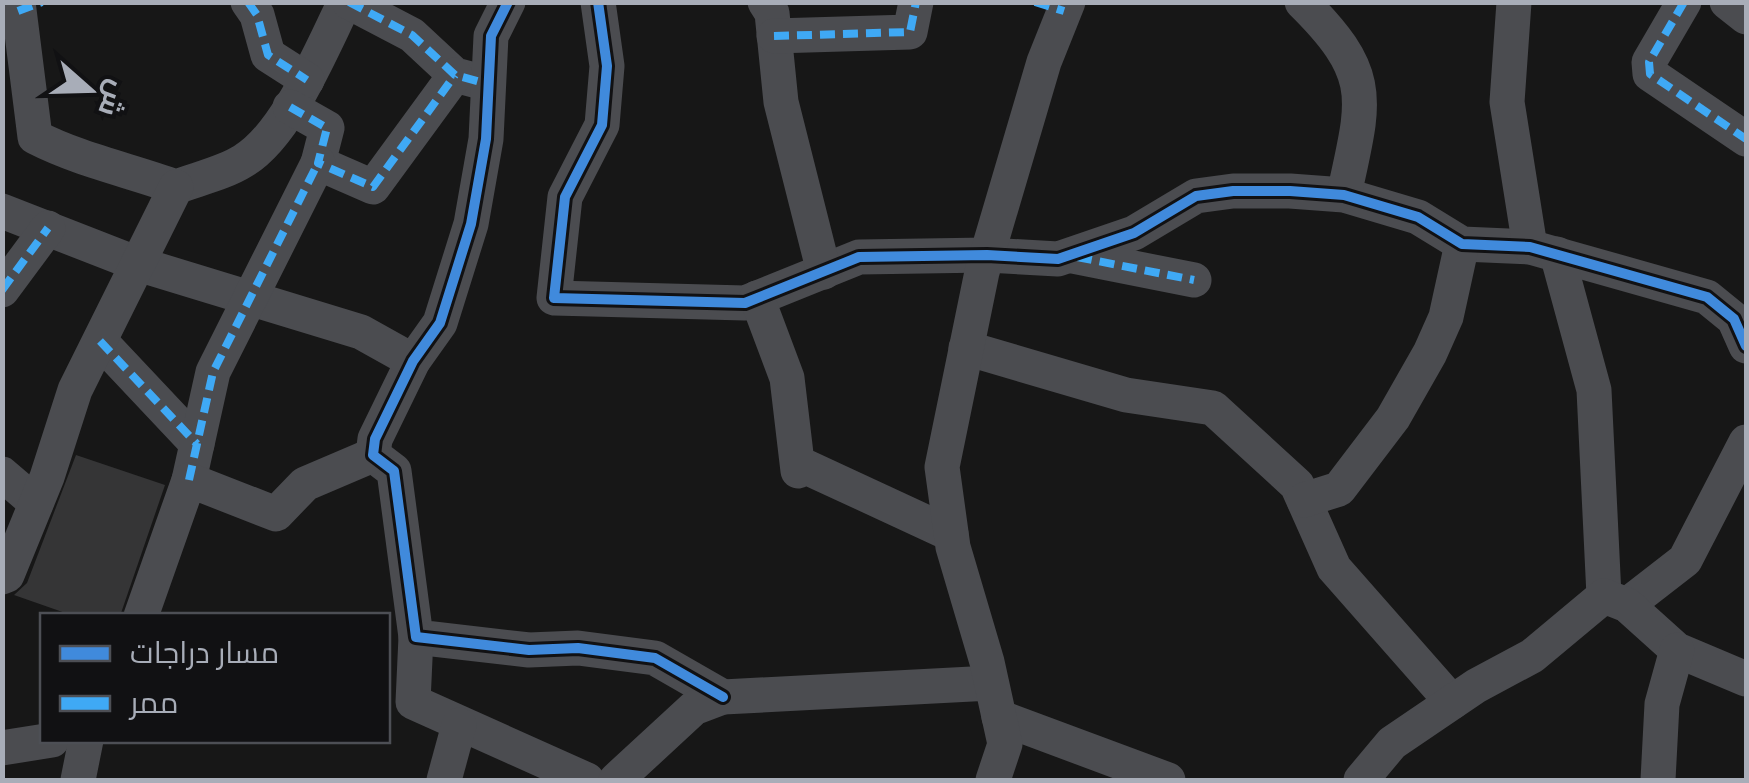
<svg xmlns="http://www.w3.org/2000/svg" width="1749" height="783" font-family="'Nunito Sans',Cairo,sans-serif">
<rect width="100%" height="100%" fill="#171717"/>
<!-- building -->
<polygon fill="#353536" points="76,455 165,485 120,616 74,616 14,595 27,583"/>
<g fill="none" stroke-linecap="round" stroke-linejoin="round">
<!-- minor -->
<g stroke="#4b4c50" stroke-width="35">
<path d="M18,2L35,137C80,160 129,170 176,187C197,179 224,173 243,161C287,135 322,48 345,2"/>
<polyline points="248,2 257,15 268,55 307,80"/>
<polyline points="349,2 412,35 455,75 474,80"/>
<polyline points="508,2 491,36 486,139 471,224 440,323 413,361 375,439 373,455 394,471 416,637 529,650 578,648 655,658 723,697"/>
<polyline points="598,2 607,66 602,125 565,197 554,298 745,303 859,257 987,255 1058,259 1134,233 1196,196 1233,191 1290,191 1344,195 1418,217 1462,244 1530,247 1707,297 1734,319 1746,346"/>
<polyline points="765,2 772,13 781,102 824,272"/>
<path d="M1302,2C1377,76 1364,100 1344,195"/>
<polyline points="1514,2 1507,102 1530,247"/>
<polyline points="1684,2 1649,62 1650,74 1746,139"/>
<polyline points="1727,2 1746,17"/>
<polyline points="774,36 910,32 916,2"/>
<polyline points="290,107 327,128 318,163 373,187 455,75"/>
<polyline points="2,211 138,264 361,332 413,361"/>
<polyline points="1557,254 1594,390 1604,596"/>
<polyline points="1073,256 1194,280"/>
<polyline points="2,290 48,228"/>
<polyline points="757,298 787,378 798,471 804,466 951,534"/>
<polyline points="100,341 197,444"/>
<polyline points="966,348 1126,395 1213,408 1297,485 1334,568 1452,702"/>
<polyline points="2,474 36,503"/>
<polyline points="189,480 213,372 318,163"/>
<polyline points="1304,500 1339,489 1393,418 1430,353 1446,317 1462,244"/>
<polyline points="2,577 7,575 47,477 75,390 176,187"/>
<polyline points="1627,605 1685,560 1746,442"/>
<polyline points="141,616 189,480 276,514 305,484 373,455"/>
<polyline points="416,637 413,702 587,780"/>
<polyline points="999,717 1168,780"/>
<polyline points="2,748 52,740"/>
<polyline points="78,780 86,740"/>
<polyline points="444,780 459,725"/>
<polyline points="616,780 694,708 723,697 991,683"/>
<polyline points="993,780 1005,744 987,662 953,547 942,467 982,272 1044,62 1068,2"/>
<polyline points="1361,780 1392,743 1476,686 1532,656 1604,596 1627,605 1677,650 1746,679"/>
<polyline points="1658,780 1662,704 1677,650"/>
</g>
<!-- quiet -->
<g stroke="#3fa9f5" stroke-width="8" stroke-dasharray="15 8" stroke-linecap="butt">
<polyline points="248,2 257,15 268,55 307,80"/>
<polyline points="349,2 412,35 455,75 488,84"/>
<polyline points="1035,2 1064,11"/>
<polyline points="1684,2 1649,62 1650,74 1746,139"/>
<polyline points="18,11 42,2"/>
<polyline points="774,36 910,32 916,2"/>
<polyline points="290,107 327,128 318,163 373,187 455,75"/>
<polyline points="1077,257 1194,280"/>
<polyline points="2,290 48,228"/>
<polyline points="100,341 197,444"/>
<polyline points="189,480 213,372 318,163"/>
</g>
<!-- cycleway casing -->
<g stroke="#111113" stroke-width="16">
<g id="cycleway">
<polyline points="508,2 491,36 486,139 471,224 440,323 413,361 375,439 373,455 394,471 416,637 529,650 578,648 655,658 723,697"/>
<polyline points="598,2 607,66 602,125 565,197 554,298 745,303 859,257 987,255 1058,259 1134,233 1196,196 1233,191 1290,191 1344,195 1418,217 1462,244 1530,247 1707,297 1734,319 1746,346"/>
</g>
</g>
<!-- cycleway -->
<use href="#cycleway" stroke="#408adc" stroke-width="10"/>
</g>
<!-- border -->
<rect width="1749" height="783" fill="none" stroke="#a8adb8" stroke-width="10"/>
<!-- legend -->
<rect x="40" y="613" width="350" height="130" fill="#111113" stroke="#4d4f55" stroke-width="2.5"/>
<rect x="60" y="646" width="50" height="15" fill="#408adc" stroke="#4d4f55" stroke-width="2.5"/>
<text x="130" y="663" font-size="30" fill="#a8adb8">مسار دراجات</text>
<rect x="60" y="696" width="50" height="15" fill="#3fa9f5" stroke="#4d4f55" stroke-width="2.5"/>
<text x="130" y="713" font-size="30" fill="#a8adb8">ممر</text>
<!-- north arrow -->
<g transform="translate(90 90) rotate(110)" stroke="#111113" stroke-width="8" paint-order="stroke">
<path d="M0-8L18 38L0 25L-18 38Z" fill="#a8adb8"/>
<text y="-15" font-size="28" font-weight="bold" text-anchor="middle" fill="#a8adb8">ش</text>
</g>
</svg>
